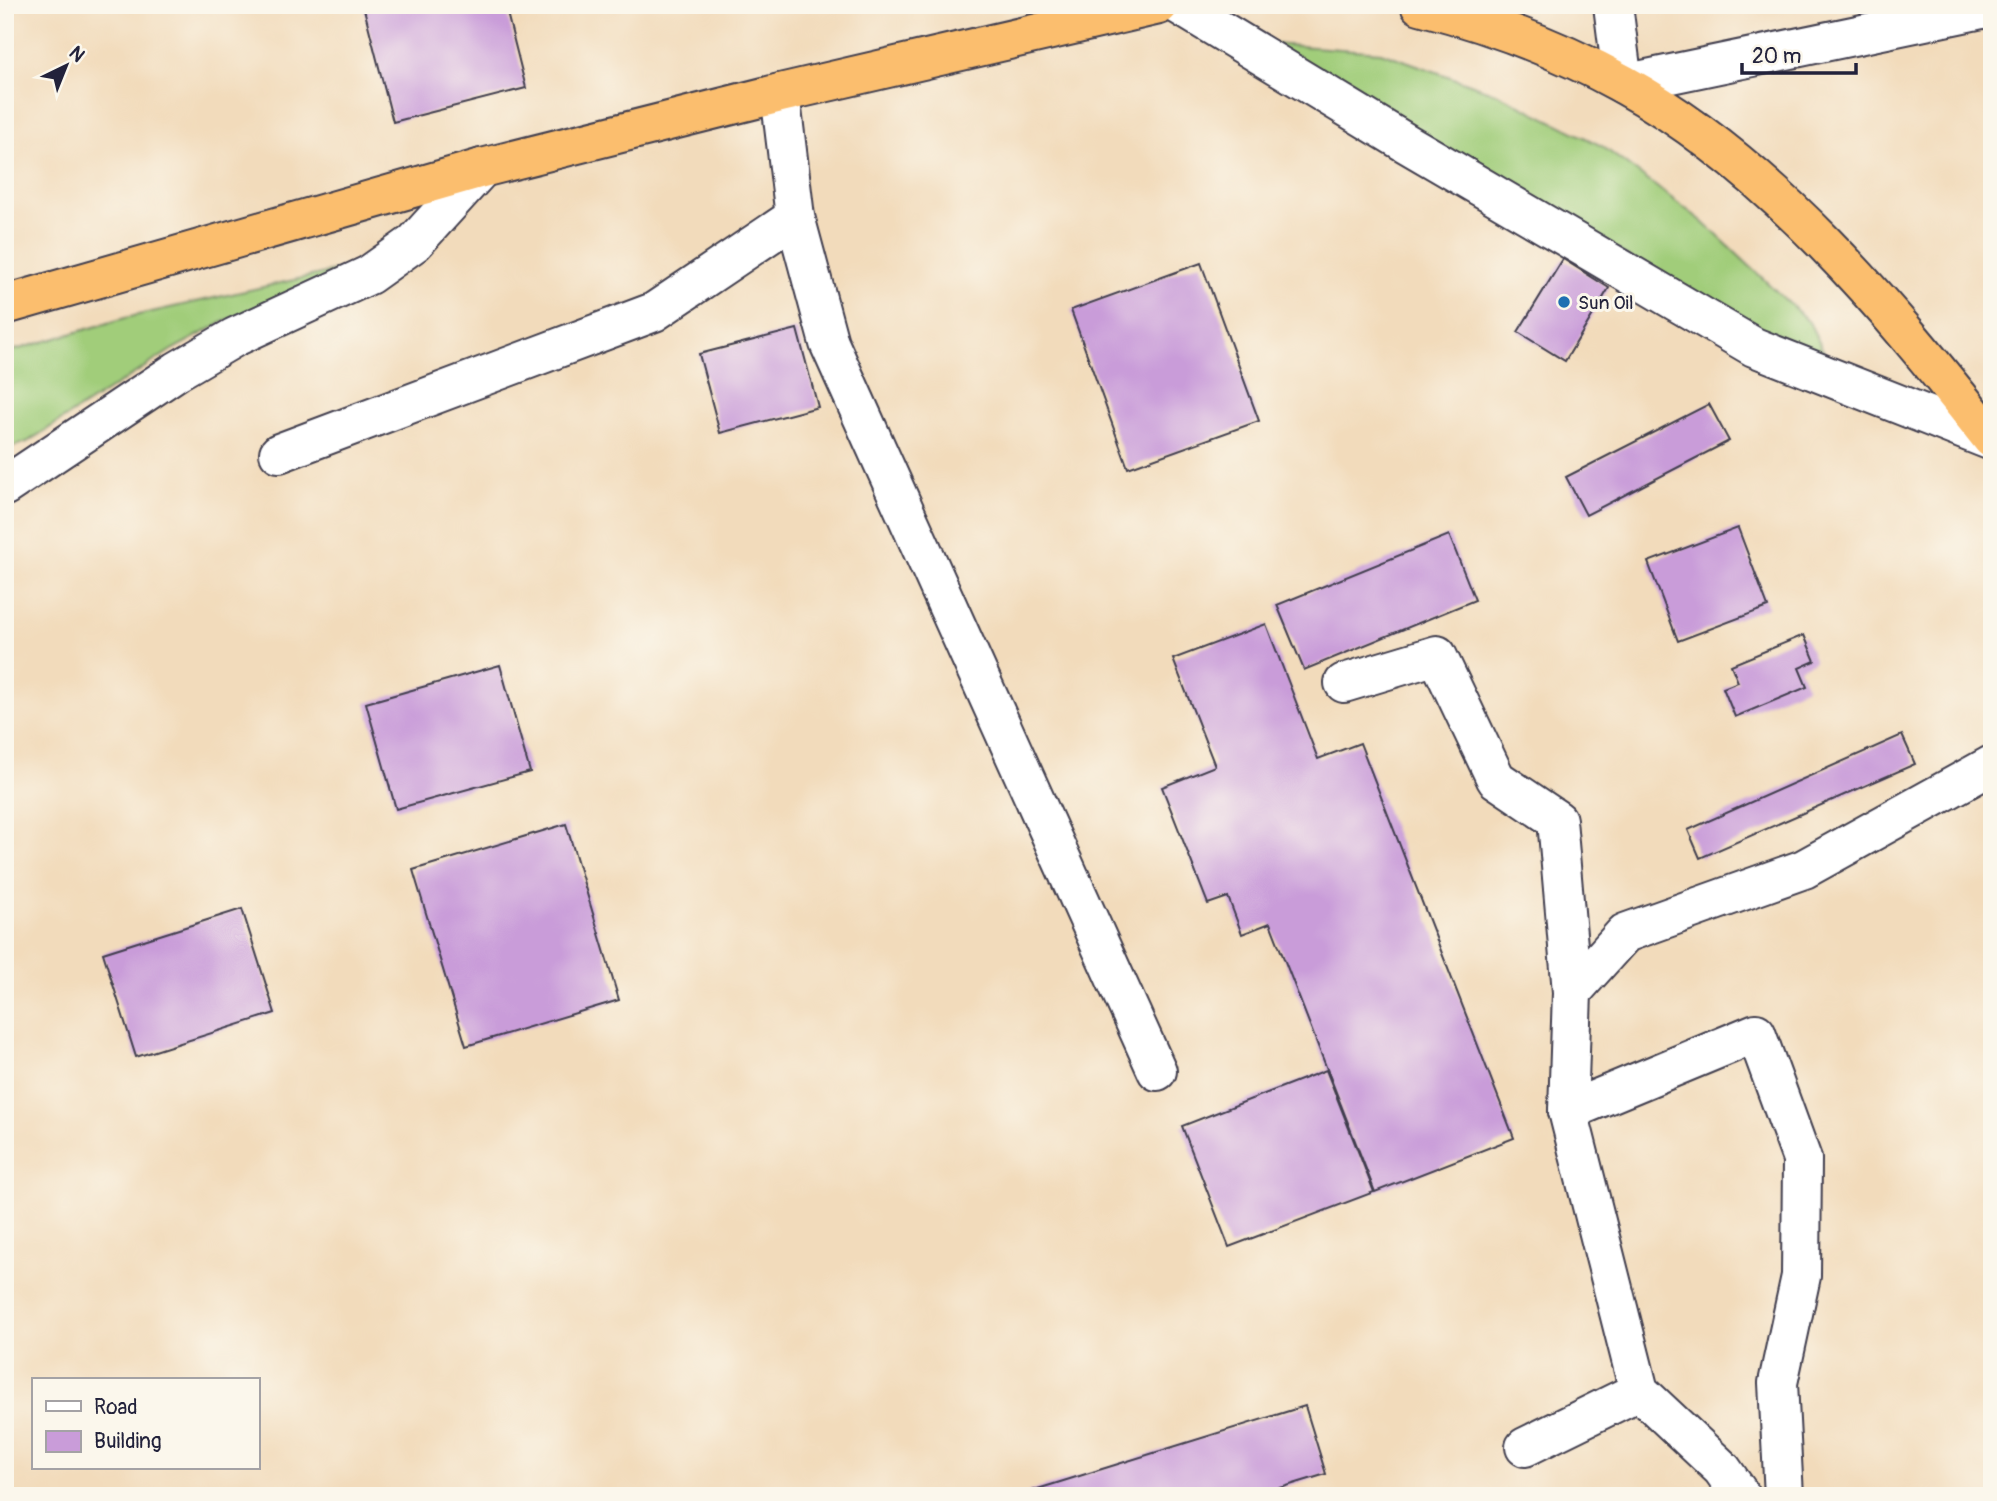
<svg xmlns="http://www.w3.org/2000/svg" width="1997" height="1501" font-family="Pangolin,sans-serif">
<rect width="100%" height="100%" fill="#fbf7ec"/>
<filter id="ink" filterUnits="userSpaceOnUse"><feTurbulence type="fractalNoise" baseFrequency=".0143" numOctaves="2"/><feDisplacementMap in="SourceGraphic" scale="14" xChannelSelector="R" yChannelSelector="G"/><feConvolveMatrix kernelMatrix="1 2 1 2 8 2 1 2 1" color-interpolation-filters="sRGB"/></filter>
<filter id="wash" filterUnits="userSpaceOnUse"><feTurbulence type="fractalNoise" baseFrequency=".00686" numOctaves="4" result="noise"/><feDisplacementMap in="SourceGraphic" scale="28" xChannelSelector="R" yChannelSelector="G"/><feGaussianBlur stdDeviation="1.57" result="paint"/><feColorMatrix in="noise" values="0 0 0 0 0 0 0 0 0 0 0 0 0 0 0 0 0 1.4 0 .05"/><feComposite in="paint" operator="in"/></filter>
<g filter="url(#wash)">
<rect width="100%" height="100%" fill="#f2dbbb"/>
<!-- grass -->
<g fill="#a1cd7a" stroke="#62785a" stroke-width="2">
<polygon points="1258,43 1381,52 1498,94 1602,146 1702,221 1809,322 1825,354 1733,317"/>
<polygon points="356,266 225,321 173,349 27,442 5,449 5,353 125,318"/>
</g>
<g id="blocks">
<!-- building -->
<g fill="#c99cd9">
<polygon points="363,5 505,5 526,88 393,122"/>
<polygon points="1563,259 1609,288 1565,361 1518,332"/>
<polygon points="1201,263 1259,421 1128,468 1071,310"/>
<polygon points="797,329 818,407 720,433 699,354"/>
<polygon points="1709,404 1729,441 1586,515 1566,477"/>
<polygon points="1738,528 1768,607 1678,641 1648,562"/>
<polygon points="1449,535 1475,600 1304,670 1277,605"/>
<polygon points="1266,624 1318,759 1360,743 1514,1138 1375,1192 1270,923 1242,934 1228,897 1208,904 1162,787 1215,766 1173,659"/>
<polygon points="1804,635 1815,661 1799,668 1807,687 1735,717 1723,688 1738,682 1731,665"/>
<polygon points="500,665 530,772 396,809 366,703"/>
<polygon points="1902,735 1915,764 1700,858 1688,830"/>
<polygon points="566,824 619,1000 466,1046 413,870"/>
<polygon points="242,909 275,1013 136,1057 103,953"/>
<polygon points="1326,1070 1374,1192 1229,1247 1182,1126"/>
<polygon points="1305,1406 1326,1474 1254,1496 1029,1496 1028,1492"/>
</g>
</g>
</g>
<g filter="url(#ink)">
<use href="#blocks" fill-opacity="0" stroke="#413e4e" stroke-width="2"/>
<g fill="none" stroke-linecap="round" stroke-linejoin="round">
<!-- minor casing -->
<g stroke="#413e4e" stroke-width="42">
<g id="minor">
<polyline points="1179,5 1406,143 1754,347 1992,441"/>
<polyline points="1613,5 1623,84 1992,7"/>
<polyline points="780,93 795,217 829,343 1157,1071"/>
<polyline points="279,453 654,312 795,217"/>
<polyline points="5,486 177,371 235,337 369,275 414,243 482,168"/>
<polyline points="1344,683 1437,655 1496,779 1557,820 1572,992"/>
<polyline points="1568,1111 1756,1033 1802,1159 1801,1276 1778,1383 1784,1496"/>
<polyline points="1525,1447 1639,1391"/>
<polyline points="1741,1496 1722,1469 1639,1391 1568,1111 1572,992 1625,933 1804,869 1992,765"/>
</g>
</g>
<!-- highway casing -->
<g stroke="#413e4e" stroke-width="42">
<g id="highway">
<path d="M1420,5C1490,23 1559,49 1623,84C1770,165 1889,308 1992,439"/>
<polyline points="5,305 482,168 780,93 1159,5"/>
</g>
</g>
<!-- minor -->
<use href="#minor" stroke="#fff" stroke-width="38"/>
<!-- highway -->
<use href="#highway" stroke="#fbbe6e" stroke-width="38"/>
</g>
</g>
<!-- markers -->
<circle fill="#1f6fb2" stroke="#fbf7ec" stroke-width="2.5" cx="1564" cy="302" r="7"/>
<g text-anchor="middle" stroke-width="6" stroke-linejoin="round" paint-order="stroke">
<!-- poi labels -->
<g font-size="19" fill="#22223b" stroke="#fbf7ec" text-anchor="start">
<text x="1578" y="309">Sun Oil</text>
</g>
</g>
<!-- margin -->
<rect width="1997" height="1501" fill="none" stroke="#fbf7ec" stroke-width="28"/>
<!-- legend -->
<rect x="32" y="1378" width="228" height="91" fill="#fbf7ec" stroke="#a4a2a5" stroke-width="2"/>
<rect x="46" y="1401" width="35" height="10" fill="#ffffff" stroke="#a4a2a5" stroke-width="2"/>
<text x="94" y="1414" font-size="21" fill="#22223b">Road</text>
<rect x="46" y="1431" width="35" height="21" fill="#c99cd9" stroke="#a4a2a5" stroke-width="2"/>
<text x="94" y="1448" font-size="21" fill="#22223b">Building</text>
<!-- north arrow -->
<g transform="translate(66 66) rotate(43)" stroke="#fbf7ec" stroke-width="5" paint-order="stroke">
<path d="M0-5L12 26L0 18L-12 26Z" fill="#22223b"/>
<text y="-10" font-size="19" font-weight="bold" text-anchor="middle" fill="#22223b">N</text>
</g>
<!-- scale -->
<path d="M1742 63v10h114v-10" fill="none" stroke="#22223b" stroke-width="3.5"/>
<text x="1752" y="63" font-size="21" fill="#22223b" stroke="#fbf7ec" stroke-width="5" paint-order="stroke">20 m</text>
</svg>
